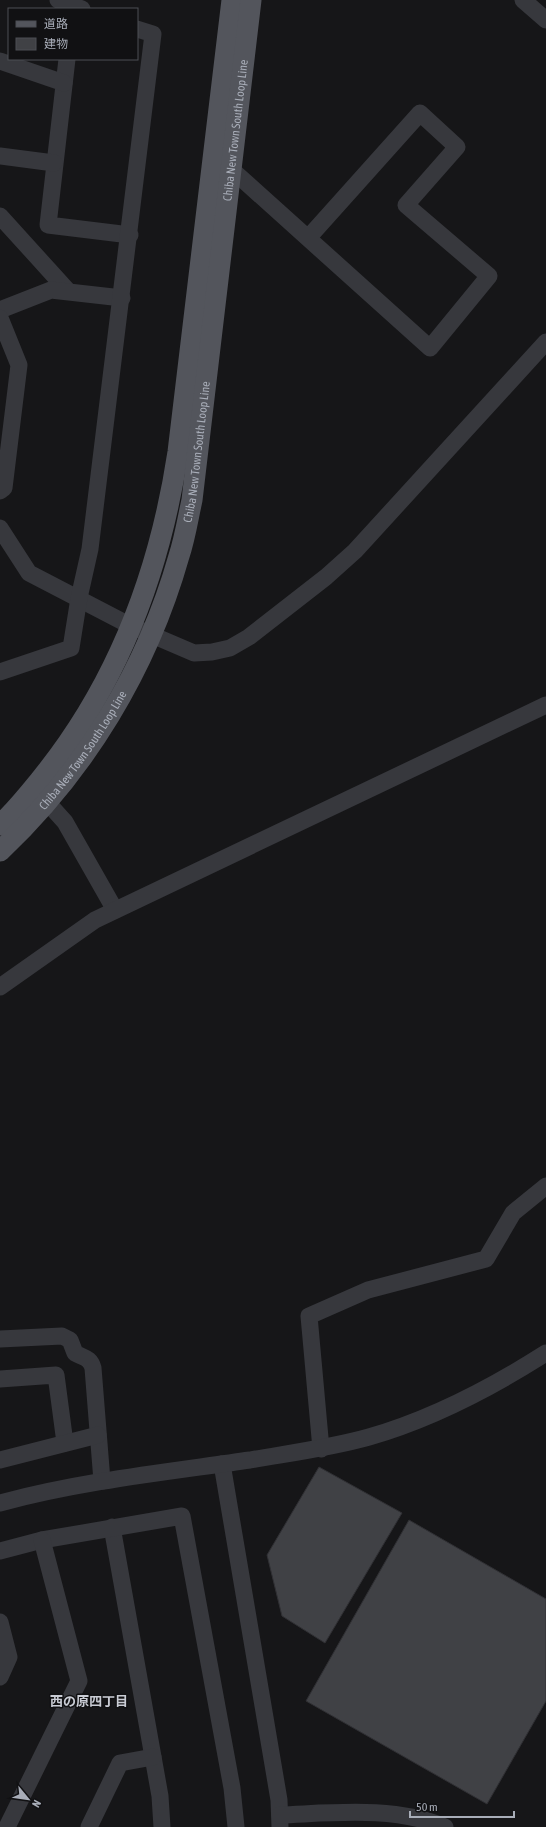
<svg xmlns="http://www.w3.org/2000/svg" width="546" height="1827" font-family="'Asap Condensed','Noto Sans JP',sans-serif">
<rect width="100%" height="100%" fill="#161618"/>
<!-- building -->
<g fill="#404145" stroke="#303034">
<polygon points="319,1467 402,1513 325,1643 282,1616 267,1555"/>
<polygon points="409,1520 546,1599 546,1701 487,1804 306,1701"/>
</g>
<g fill="none" stroke-linecap="round" stroke-linejoin="round">
<!-- minor -->
<g stroke="#37383d" stroke-width="17">
<polyline points="58,0 82,9"/>
<polyline points="523,0 546,20"/>
<polyline points="67,59 48,225 130,235"/>
<polyline points="0,61 64,83"/>
<polyline points="0,156 54,163"/>
<polyline points="231,169 430,348 489,276 406,205 457,147 420,113 308,238"/>
<polyline points="0,216 68,291"/>
<polyline points="0,310 51,290 122,298"/>
<polyline points="0,318 19,365 4,488 0,491"/>
<polyline points="0,528 29,573 131,626 194,653 212,652 230,648 249,637 326,577 355,551 546,342"/>
<polyline points="0,672 71,648 79,598 90,549 153,34 137,29"/>
<polyline points="38,792 65,822 115,910"/>
<polyline points="0,987 95,920 546,705"/>
<path d="M0,1339L62,1336L70,1340L75,1353C83,1358 90,1357 93,1368L102,1481"/>
<polyline points="0,1379 56,1375 65,1443"/>
<polyline points="321,1449 309,1316 368,1290 486,1259 513,1213 546,1186"/>
<polyline points="0,1460 98,1435"/>
<polyline points="222,1464 279,1800 280,1827"/>
<path d="M0,1503C82,1481 167,1472 250,1460C290,1453 330,1448 369,1437C432,1419 491,1388 546,1353"/>
<polyline points="112,1527 160,1796 162,1827"/>
<polyline points="0,1551 42,1540 182,1516 232,1788 236,1827"/>
<polyline points="0,1622 9,1657 0,1677"/>
<path d="M280,1815C334,1813 394,1806 445,1827"/>
<polyline points="7,1827 79,1681 42,1540"/>
<polyline points="89,1827 120,1763 153,1757"/>
</g>
<!-- major -->
<g stroke="#53555c" stroke-width="21">
<path d="M0,825C15,811 27,796 40,780C117,686 160,571 178,452L232,0"/>
<path id="s1" d="M0,851C85,771 147,669 179,556C185,538 188,518 192,500L251,0"/>
</g>
</g>
<g text-anchor="middle" stroke-width="3" stroke-linejoin="round" paint-order="stroke">
<!-- street labels -->
<g font-size="12" fill="#a8adb8" stroke="#111113">
<text dy="4" stroke="none"><textPath href="#s1" startOffset="779">Chiba New Town South Loop Line</textPath></text>
<text dy="4" stroke="none"><textPath href="#s1" startOffset="455">Chiba New Town South Loop Line</textPath></text>
<text dy="4" stroke="none"><textPath href="#s1" startOffset="131">Chiba New Town South Loop Line</textPath></text>
</g>
<!-- neighbourhood labels -->
<g font-size="13" font-weight="bold" fill="#c9ccd4" stroke="#111113">
<text x="89" y="1706">西の原四丁目</text>
</g>
</g>
<!-- legend -->
<rect x="8" y="8" width="130" height="52" fill="#111113" stroke="#4d4f55"/>
<rect x="16" y="21" width="20" height="6" fill="#53555c" stroke="#4d4f55"/>
<text x="44" y="28" font-size="12" fill="#a8adb8">道路</text>
<rect x="16" y="38" width="20" height="12" fill="#404145" stroke="#4d4f55"/>
<text x="44" y="48" font-size="12" fill="#a8adb8">建物</text>
<!-- north arrow -->
<g transform="translate(28 1799) rotate(119)" stroke="#111113" stroke-width="3" paint-order="stroke">
<path d="M0-3L7 15L0 10L-7 15Z" fill="#a8adb8"/>
<text y="-6" font-size="11" font-weight="bold" text-anchor="middle" fill="#a8adb8">N</text>
</g>
<!-- scale -->
<path d="M410 1811v6h104v-6" fill="none" stroke="#a8adb8" stroke-width="2"/>
<text x="416" y="1811" font-size="12" fill="#a8adb8" stroke="#111113" stroke-width="3" paint-order="stroke">50 m</text>
</svg>
